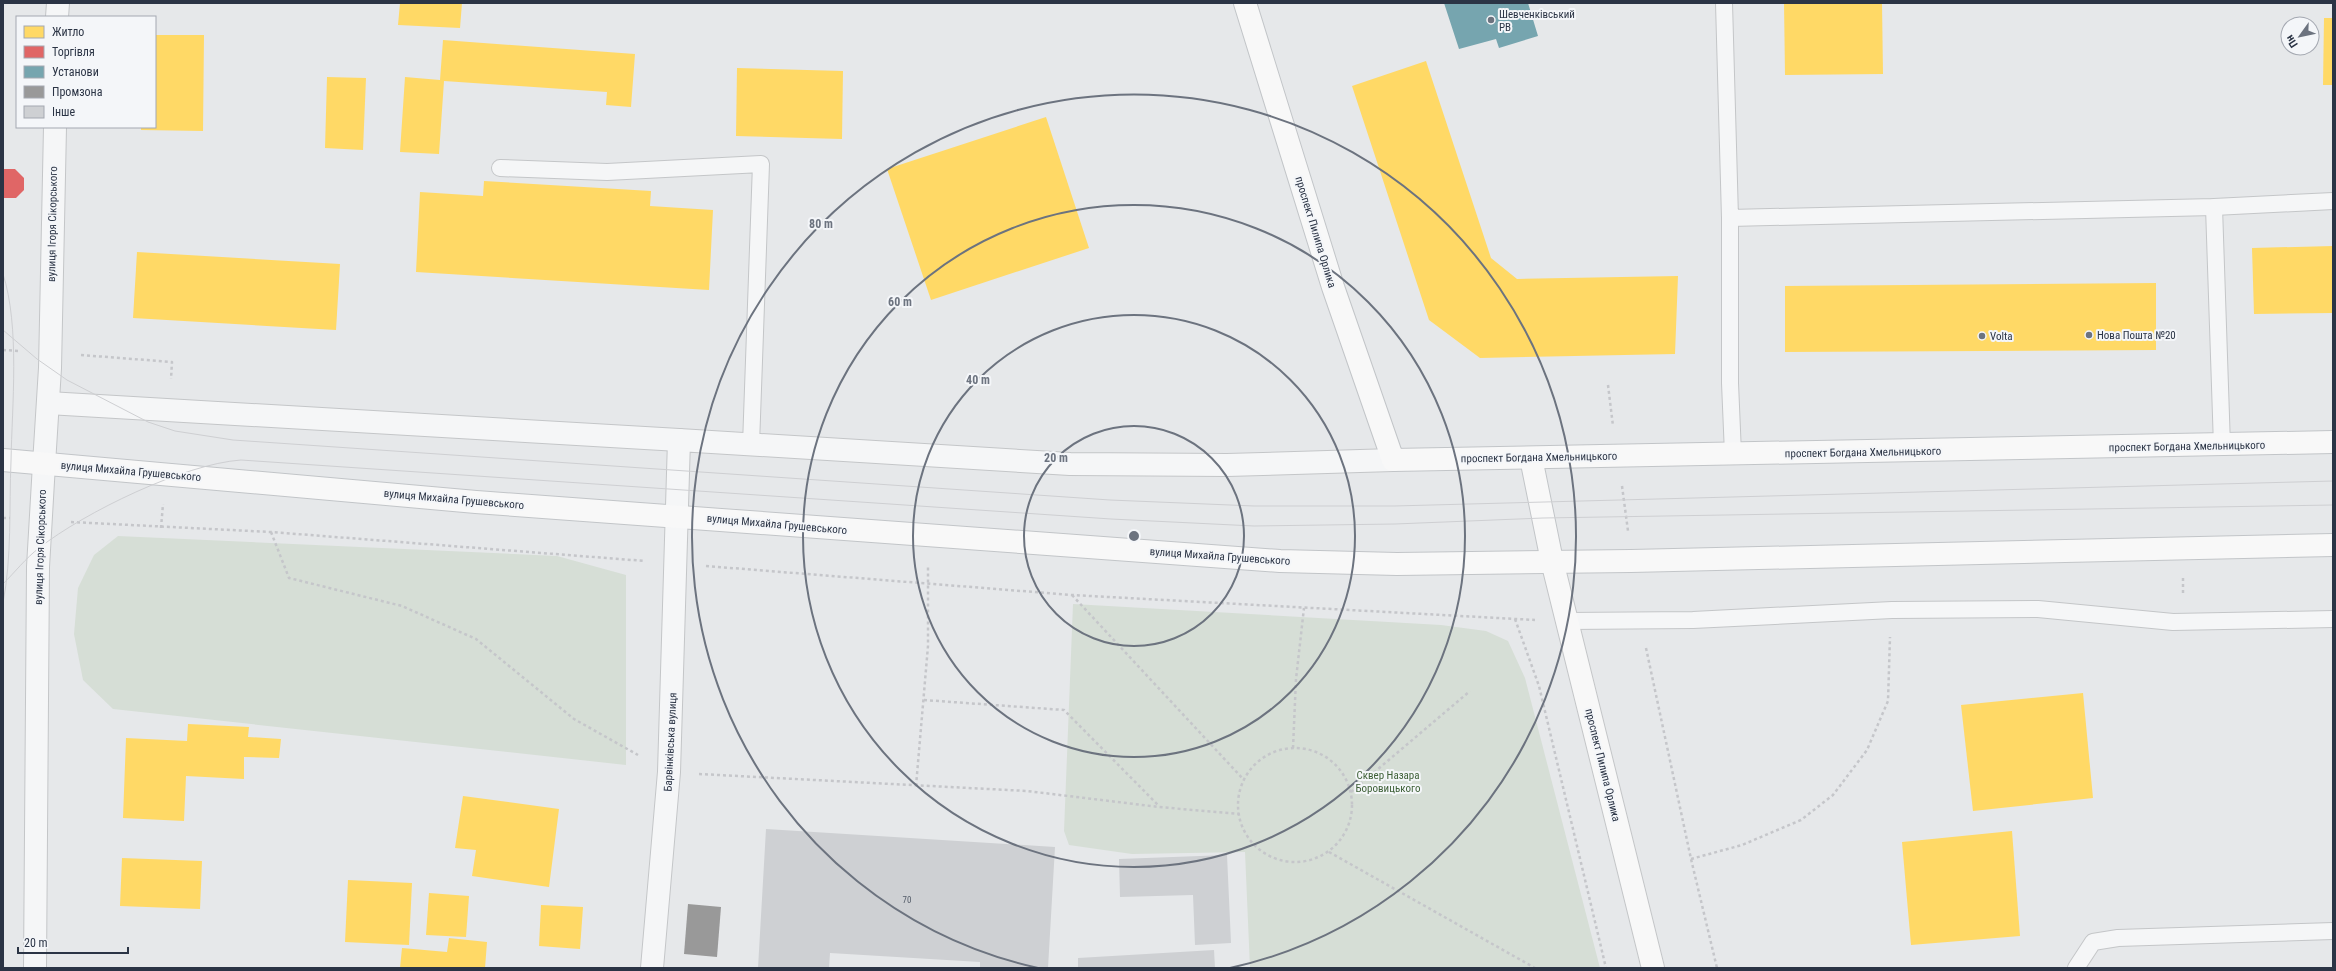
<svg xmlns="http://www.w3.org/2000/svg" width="2336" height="971" font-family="'Roboto Condensed',sans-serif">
<rect width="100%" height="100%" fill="#e6e8ea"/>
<!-- green -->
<g fill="#d6ded6">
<polygon points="118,536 557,556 626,575 626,765 113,709 83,680 74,634 78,588 94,555"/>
<polygon points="1073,604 1441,625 1486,631 1508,641 1525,678 1600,968 1250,968 1245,852 1132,854 1069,845 1064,831"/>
</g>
<!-- homes -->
<g fill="#ffd966">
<polygon points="400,3 462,3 460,28 398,25"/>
<polygon points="1784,3 1882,3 1883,74 1785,75"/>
<polygon points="2324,18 2333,18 2333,85 2323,85"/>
<polygon points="155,35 204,35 203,131 141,130 141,127 155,127"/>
<polygon points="443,40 635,54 631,107 606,105 607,92 444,81 439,154 400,152 405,77 440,80"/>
<polygon points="1426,61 1491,258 1517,279 1678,276 1675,354 1480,358 1429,320 1352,86"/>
<polygon points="737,68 843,71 842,139 736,136"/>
<polygon points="327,77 366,78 363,150 325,148"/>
<polygon points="1046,117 1089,248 931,300 887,169"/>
<polygon points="484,181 651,191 650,206 713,210 709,290 416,272 420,192 483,196"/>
<polygon points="2333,246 2333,313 2254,314 2252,248"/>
<polygon points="137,252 340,264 336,330 133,318"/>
<polygon points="2156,283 2156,350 1785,352 1785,286"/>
<polygon points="2083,693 2093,798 1973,811 1961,705"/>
<polygon points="188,724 249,727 248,737 281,739 279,758 244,757 244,779 186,776 184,821 123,818 126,738 187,741"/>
<polygon points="463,796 559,809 549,887 472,876 476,850 455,848"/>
<polygon points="2012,831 2020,936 1911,945 1902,842"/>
<polygon points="122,858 202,861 200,909 120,906"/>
<polygon points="348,880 412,883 409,945 345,942"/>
<polygon points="429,893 469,896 466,937 426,935"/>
<polygon points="541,905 583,907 580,949 539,946"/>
<polygon points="449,938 487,942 485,968 400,968 402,948 447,952"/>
</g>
<!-- shops -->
<polygon fill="#e06666" points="3,169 15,169 24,178 24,190 16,198 3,198"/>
<!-- public -->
<polygon fill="#76a5af" points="1444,3 1528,3 1538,36 1499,48 1496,39 1459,49"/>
<!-- industry -->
<polygon fill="#999" points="688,904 721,907 717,957 684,954"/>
<!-- building -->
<g fill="#ced0d3">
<polygon points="766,829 1055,847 1048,968 980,968 980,962 830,953 829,968 758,968"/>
<polygon points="1227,855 1231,943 1195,945 1193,895 1120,897 1119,859"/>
<polygon points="1214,950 1215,968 1078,968 1078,958"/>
</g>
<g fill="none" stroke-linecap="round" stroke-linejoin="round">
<!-- service casing -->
<g stroke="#c4c6c8" stroke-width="18">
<g id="service">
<polyline points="1724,3 1730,218 2214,207 2333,201"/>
<polyline points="500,168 607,172 761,164 751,445"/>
<polyline points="2214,207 2222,446"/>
<polyline points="1730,218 1730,383 1733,454"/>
<polyline points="1567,621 1693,620 1892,610 2038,609 2173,622 2333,619"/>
<polyline points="2076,968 2093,942 2118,938 2333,931"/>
</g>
</g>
<!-- minor casing -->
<g stroke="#c4c6c8" stroke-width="24">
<g id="minor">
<polyline points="57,17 58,3"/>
<polyline points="48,403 679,440"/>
<polyline points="44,464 50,368 55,127"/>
</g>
</g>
<!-- tertiary casing -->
<g stroke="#c4c6c8" stroke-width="24">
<g id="tertiary">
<polyline points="35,968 38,567 44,464"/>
<polyline points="652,968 669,772 679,440 1070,464 1227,465 1393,460"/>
</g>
</g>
<!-- secondary casing -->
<g stroke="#c4c6c8" stroke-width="24">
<polyline id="secondary" points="1552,561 1653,968"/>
</g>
<!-- primary casing -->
<g stroke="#c2c5c8" stroke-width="24">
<g id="primary">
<polyline points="1245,3 1333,287 1393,460 2333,442"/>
<polyline points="1531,458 1552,561"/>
<polyline points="3,460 476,502 1280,561 1397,564 1631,561 2333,545"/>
</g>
</g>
<!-- path -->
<g stroke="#c5c6ca" stroke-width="2.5" stroke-dasharray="3 3" stroke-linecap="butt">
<polyline points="3,350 20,351"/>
<polyline points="81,355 172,362 171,379"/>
<polyline points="1608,385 1613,426"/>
<polyline points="1622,486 1628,531"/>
<polyline points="3,518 10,518"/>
<polyline points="71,522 271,532 645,561"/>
<polyline points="161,528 163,504"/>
<polyline points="271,532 289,578 402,606 476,639 574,719 638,755"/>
<polyline points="706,566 1072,595 1535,620"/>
<polyline points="2183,578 2183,593"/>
<polyline points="1072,595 1244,780"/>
<polyline points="1515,619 1539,686 1606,968"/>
<polyline points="1646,648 1691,859 1717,968"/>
<polyline points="924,700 1064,710 1159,806"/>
<polyline points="1293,748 1296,679 1304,608"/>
<circle cx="1295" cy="805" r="57"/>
<polyline points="699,774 1027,791 1159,807 1239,814"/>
<polyline points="916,786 928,646 928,565"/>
<polyline points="1351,792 1470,691"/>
<polyline points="1329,852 1535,968"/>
<polyline points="1691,859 1742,845 1801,820 1833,795 1867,750 1888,701 1890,637"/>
</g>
<!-- service -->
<use href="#service" stroke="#f5f6f7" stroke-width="16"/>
<!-- minor -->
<use href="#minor" stroke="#f5f6f7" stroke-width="22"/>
<!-- tertiary -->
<use href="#tertiary" stroke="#f5f6f7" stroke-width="22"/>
<!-- secondary -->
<use href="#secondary" stroke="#f8f8f8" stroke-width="22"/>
<!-- primary -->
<use href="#primary" stroke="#f8f8f8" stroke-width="22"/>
<!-- tram -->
<g stroke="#cecfd2" stroke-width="1">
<path d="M3,274C20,326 12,406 11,461C9,508 12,557 3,603"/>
<polyline points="3,330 37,359 67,380 148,422 175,431 233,440 1110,500 1254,506 1394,506 2333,481"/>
<path d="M3,584C15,572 26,558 39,548C85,512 184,464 241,460L1111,519L1254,526L1395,524L1543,518L2333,505"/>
</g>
</g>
<!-- distance rings -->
<g fill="none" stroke="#6c737f" stroke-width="2">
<circle cx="1134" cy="536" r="110"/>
<circle cx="1134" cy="536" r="221"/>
<circle cx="1134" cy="536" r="331"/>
<path d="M1038 968A442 442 0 1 1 1230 968"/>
</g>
<!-- markers -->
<g fill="#6c737f" stroke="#f4f6f9" stroke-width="1.5">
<circle cx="1491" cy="20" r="4"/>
<circle cx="2089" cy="335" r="4"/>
<circle cx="1982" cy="336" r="4"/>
</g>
<g text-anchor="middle" stroke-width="4" stroke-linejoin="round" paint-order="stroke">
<!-- number labels -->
<g font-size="9" fill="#545c69">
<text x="907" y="903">70</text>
</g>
<!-- poi labels -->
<g font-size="11" fill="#2b3445" stroke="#f4f6f9" text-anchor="start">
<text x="1499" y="18">Шевченківський<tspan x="1499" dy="13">РВ</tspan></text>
<text x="2097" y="339">Нова Пошта №20</text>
<text x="1990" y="340">Volta</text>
</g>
<!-- street labels -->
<g font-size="11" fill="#2b3445" stroke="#f4f6f9">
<text transform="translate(52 224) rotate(-89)" y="4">вулиця Ігоря Сікорського</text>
<text transform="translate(1316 232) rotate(73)" y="4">проспект Пилипа Орлика</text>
<text transform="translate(2187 446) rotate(-1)" y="4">проспект Богдана Хмельницького</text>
<text transform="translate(1863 452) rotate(-1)" y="4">проспект Богдана Хмельницького</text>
<text transform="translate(1539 457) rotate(-1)" y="4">проспект Богдана Хмельницького</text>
<text transform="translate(131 471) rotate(5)" y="4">вулиця Михайла Грушевського</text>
<text transform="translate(454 499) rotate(5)" y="4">вулиця Михайла Грушевського</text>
<text transform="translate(777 524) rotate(5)" y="4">вулиця Михайла Грушевського</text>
<text transform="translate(40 547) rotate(-88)" y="4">вулиця Ігоря Сікорського</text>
<text transform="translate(1220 556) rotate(4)" y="4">вулиця Михайла Грушевського</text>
<text transform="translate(670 742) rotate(-87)" y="4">Барвінківська вулиця</text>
<text transform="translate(1603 765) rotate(76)" y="4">проспект Пилипа Орлика</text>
</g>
<!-- park labels -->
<g font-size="11" fill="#3f6138" stroke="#f4f6f9">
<text x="1388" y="779">Сквер Назара<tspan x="1388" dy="13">Боровицького</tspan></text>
</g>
</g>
<circle cx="1134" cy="536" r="6" fill="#6c737f" stroke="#f4f6f9" stroke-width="2"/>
<g font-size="12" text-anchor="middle" font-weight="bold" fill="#6c737f" stroke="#f4f6f9" stroke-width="4" stroke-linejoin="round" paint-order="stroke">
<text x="821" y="228">80 m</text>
<text x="900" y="306">60 m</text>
<text x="978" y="384">40 m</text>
<text x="1056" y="462">20 m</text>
</g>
<!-- border -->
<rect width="2336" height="971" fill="none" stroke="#2b3445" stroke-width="8"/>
<!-- legend -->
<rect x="16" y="16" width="140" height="112" fill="#f4f6f9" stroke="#a4a8b1"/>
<rect x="24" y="26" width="20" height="12" fill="#ffd966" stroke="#a4a8b1"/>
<text x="52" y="36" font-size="12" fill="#2b3445">Житло</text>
<rect x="24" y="46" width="20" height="12" fill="#e06666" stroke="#a4a8b1"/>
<text x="52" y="56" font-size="12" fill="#2b3445">Торгівля</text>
<rect x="24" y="66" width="20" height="12" fill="#76a5af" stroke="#a4a8b1"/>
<text x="52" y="76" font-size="12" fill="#2b3445">Установи</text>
<rect x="24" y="86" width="20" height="12" fill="#999999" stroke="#a4a8b1"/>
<text x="52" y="96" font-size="12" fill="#2b3445">Промзона</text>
<rect x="24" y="106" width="20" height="12" fill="#ced0d3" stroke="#a4a8b1"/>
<text x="52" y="116" font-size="12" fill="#2b3445">Інше</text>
<!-- north arrow -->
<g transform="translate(2300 36) rotate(237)"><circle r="19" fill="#f4f6f9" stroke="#a4a8b1"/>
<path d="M0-3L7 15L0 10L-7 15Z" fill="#6c737f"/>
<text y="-6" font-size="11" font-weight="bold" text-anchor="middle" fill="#2b3445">Пн</text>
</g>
<!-- scale -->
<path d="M18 947v6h110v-6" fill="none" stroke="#2b3445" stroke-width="2"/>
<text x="24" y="947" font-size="12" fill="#2b3445" stroke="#f4f6f9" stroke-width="3" paint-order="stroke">20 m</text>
</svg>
